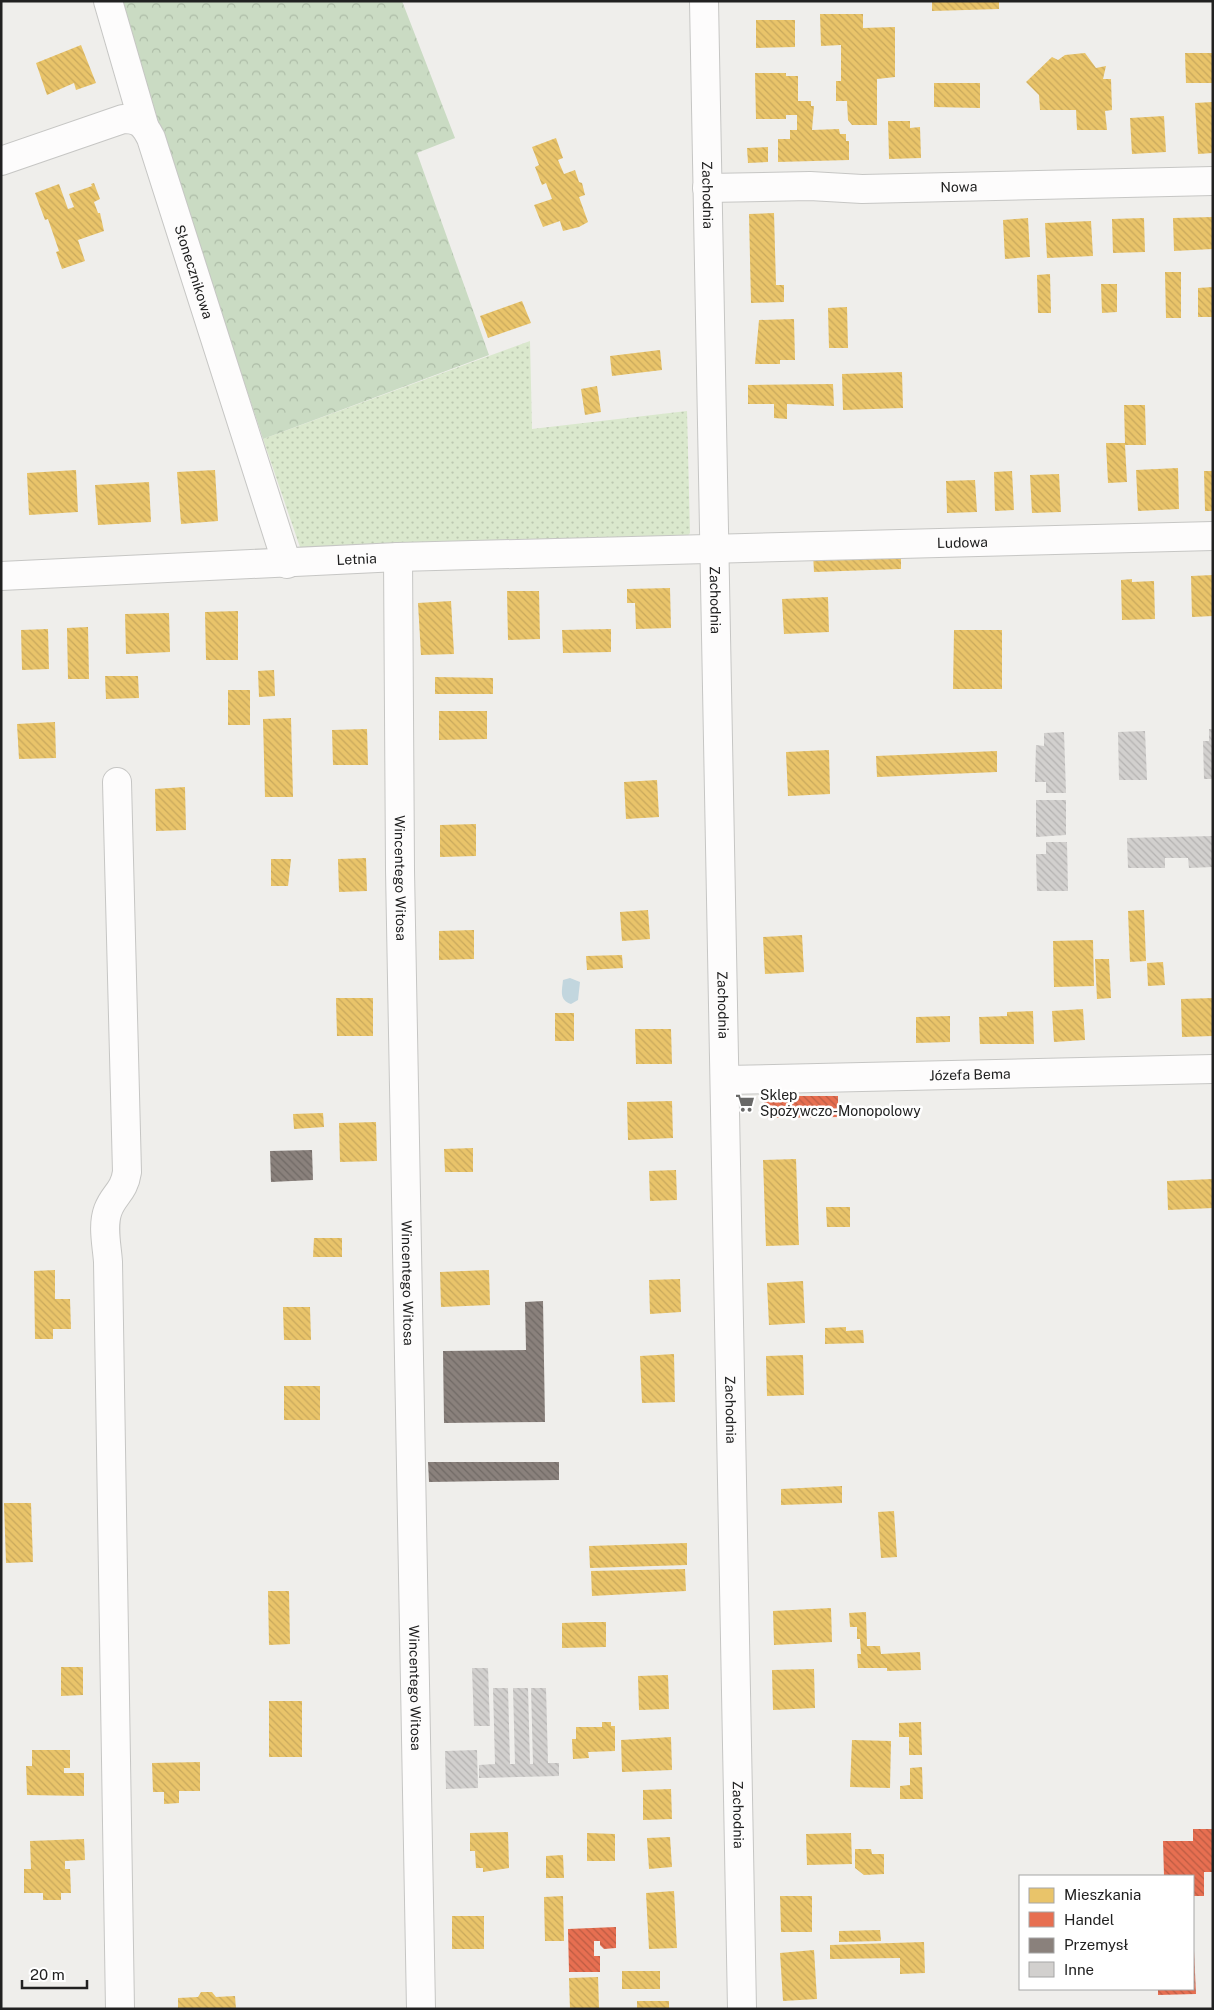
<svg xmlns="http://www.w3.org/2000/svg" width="1214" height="2010" font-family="'Public Sans',sans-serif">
<defs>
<pattern id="grass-dots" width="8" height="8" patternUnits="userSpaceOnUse" patternTransform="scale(1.25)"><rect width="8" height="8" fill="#dae8cd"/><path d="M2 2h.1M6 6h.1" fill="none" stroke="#bbc7b0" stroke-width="1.8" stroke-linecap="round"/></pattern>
<pattern id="forest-crowns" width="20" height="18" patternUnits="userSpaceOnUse" patternTransform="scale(1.25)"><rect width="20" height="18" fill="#cadbc3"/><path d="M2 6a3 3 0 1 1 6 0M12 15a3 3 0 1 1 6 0" fill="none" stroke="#adbca7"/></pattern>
<pattern id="homes-back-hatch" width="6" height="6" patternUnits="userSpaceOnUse" patternTransform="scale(1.25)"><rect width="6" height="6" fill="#e9c46a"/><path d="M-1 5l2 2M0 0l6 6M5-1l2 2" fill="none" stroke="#c8a85c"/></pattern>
<pattern id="shops-back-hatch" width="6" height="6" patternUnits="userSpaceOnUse" patternTransform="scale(1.25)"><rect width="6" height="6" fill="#e76f51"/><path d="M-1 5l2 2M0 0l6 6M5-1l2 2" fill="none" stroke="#bb5b43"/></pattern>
<pattern id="industry-back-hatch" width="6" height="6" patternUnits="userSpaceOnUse" patternTransform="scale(1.25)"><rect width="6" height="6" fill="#8a817c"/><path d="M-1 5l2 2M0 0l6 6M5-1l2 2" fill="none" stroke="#706965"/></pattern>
<pattern id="building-back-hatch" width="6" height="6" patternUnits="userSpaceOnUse" patternTransform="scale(1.25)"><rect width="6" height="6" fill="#d2d0ce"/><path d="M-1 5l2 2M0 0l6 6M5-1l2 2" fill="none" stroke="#b4b2b1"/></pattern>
</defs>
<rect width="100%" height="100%" fill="#efeeeb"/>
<!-- grass -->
<polygon fill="url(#grass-dots)" points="530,341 532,429 687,411 690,533 685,539 302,553 263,439"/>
<!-- forest -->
<polygon fill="url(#forest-crowns)" points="118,1 402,1 455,138 417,153 489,355 263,439"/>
<!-- water -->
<path fill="#c2d6de" d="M570,978L580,982L578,1000L571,1004C559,1000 562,991 563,980Z"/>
<!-- homes -->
<g fill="url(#homes-back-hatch)">
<polygon points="932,1 999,1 999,9 932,11"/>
<polygon points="820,14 863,14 863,28 895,27 895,77 877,79 877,125 852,125 848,120 847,101 836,101 836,81 841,81 841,45 821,46"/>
<polygon points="756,20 795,20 795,47 756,48"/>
<polygon points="81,45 96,83 76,90 74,83 47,95 36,63"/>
<polygon points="1085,53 1096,68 1106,66 1103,79 1111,79 1112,110 1105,111 1107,130 1077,130 1076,110 1040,110 1039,95 1026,82 1052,57 1058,60 1065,55"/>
<polygon points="1185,53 1213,53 1213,83 1186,83"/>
<polygon points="755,73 786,73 786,76 798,76 798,101 811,101 811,106 814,106 812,130 839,129 840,134 846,134 846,141 849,141 849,160 778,162 778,139 790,139 790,130 797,130 797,115 786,115 786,119 756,119"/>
<polygon points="934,83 980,83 980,108 934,107"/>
<polygon points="1213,102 1213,153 1198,154 1195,103"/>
<polygon points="1164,116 1166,152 1132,154 1130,118"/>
<polygon points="888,121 910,121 910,128 920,127 921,158 889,159"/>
<polygon points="556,138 563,158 558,160 564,174 575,170 579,182 582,183 585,195 579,197 588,222 579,227 563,231 560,221 543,227 534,205 552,199 546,183 542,185 535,167 539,165 532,147"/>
<polygon points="768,147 768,162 748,163 747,148"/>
<polygon points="94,183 100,199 94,202 98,213 100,213 104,231 78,240 85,261 62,269 56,252 59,251 48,219 45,220 35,193 59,184 68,209 74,207 69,194 92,186 91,184"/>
<polygon points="774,213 776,285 784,285 784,302 751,303 749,214"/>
<polygon points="1212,217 1213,249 1174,251 1173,218"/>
<polygon points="1028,218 1030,257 1005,259 1003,220"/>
<polygon points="1144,218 1145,252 1113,253 1112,219"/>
<polygon points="1091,221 1093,256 1047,258 1045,223"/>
<polygon points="1165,272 1181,272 1181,318 1166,318"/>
<polygon points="1050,274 1051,313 1038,313 1037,275"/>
<polygon points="1101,284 1117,284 1117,312 1102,313"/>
<polygon points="1213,287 1213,317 1198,317 1198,288"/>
<polygon points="522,301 531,323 488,338 480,316"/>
<polygon points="847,307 848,348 829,348 828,308"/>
<polygon points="794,319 795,360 780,360 780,364 755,364 759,320"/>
<polygon points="660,350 662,370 612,376 610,356"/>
<polygon points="902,372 903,408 843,410 842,374"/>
<polygon points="833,384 834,406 787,404 787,419 774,418 774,404 748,404 748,385"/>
<polygon points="597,386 601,412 585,415 581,389"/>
<polygon points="1124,405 1145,405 1146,445 1125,445 1127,482 1108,483 1106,443 1125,443"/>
<polygon points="1178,468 1179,509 1138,511 1136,470"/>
<polygon points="76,470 78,512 29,515 27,473"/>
<polygon points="215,470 218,521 181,524 177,472"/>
<polygon points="1012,471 1014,510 995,511 994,472"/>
<polygon points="1204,471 1213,471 1213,511 1205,511"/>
<polygon points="1059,474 1061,512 1032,513 1030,475"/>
<polygon points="975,480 977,512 947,513 946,481"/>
<polygon points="149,482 151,522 98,525 95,485"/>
<polygon points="901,551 901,569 814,572 813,554"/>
<polygon points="1213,575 1213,616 1192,617 1191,576"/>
<polygon points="1132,579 1132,582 1154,581 1155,619 1122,620 1121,580"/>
<polygon points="670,588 671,628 636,629 635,603 627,603 627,589"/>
<polygon points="507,591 539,591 540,639 508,640"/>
<polygon points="828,597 829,632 784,634 782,599"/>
<polygon points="451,601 454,654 421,655 418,603"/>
<polygon points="238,611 238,660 206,660 205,612"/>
<polygon points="169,613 170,652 126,654 125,614"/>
<polygon points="88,627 89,679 68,679 67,628"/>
<polygon points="48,629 49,669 22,670 21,630"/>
<polygon points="611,629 611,652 563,653 562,630"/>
<polygon points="954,630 1002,630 1002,689 953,689"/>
<polygon points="274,670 275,696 259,697 258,671"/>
<polygon points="105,676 138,676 139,698 106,699"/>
<polygon points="435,677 493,678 493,694 435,694"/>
<rect x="228" y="690" width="22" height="35"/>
<polygon points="439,711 487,711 487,739 439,740"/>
<polygon points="291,718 293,797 265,797 263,719"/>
<polygon points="55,722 56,758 19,759 17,724"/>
<polygon points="367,729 368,765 333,765 332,730"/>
<polygon points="829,750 830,794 788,796 786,752"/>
<polygon points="997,751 997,772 877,777 876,756"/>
<polygon points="657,780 659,817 626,819 624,782"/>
<polygon points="185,787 186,830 156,831 155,789"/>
<polygon points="476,824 476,856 440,857 440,825"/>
<polygon points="366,858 367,891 339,892 338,859"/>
<polygon points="271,859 291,859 288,886 271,886"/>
<polygon points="648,910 650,939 622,941 620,912"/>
<polygon points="1144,910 1146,961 1130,962 1128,911"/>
<polygon points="474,930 474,959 439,960 439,931"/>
<polygon points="802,935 804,972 765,974 763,937"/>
<polygon points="1093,940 1094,986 1054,987 1053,941"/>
<polygon points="622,955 623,968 587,970 586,956"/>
<polygon points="1095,959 1109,959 1111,998 1097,999"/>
<polygon points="1163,962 1165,985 1148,986 1147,963"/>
<polygon points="336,998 373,998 373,1036 337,1036"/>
<polygon points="1213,998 1213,1036 1182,1037 1181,999"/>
<polygon points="1083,1009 1085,1040 1054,1042 1052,1011"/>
<polygon points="1033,1011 1034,1044 980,1044 979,1017 1007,1016 1007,1012"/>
<rect x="555" y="1013" width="19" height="28"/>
<polygon points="950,1016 950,1042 916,1043 916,1017"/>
<polygon points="635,1029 671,1029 672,1064 636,1064"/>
<polygon points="672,1101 673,1138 628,1140 627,1102"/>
<polygon points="323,1113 324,1127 294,1129 293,1114"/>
<polygon points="376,1122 377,1161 340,1162 339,1123"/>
<polygon points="473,1148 473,1172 445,1172 444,1149"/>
<polygon points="796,1159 799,1245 766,1246 763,1160"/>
<polygon points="676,1170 677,1200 650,1201 649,1171"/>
<polygon points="1213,1179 1213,1208 1168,1210 1167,1181"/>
<polygon points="826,1207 850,1207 850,1227 827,1227"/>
<polygon points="314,1238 342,1238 342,1257 313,1257"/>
<polygon points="55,1270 55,1299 70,1299 71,1329 53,1329 53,1339 35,1339 34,1271"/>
<polygon points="489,1270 490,1305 441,1307 440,1272"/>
<polygon points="680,1279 681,1312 650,1314 649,1280"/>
<polygon points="803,1281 805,1323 769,1325 767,1283"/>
<polygon points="283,1307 310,1307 311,1340 284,1340"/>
<polygon points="846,1327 846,1331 863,1330 864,1343 825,1344 825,1328"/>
<polygon points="674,1354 675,1402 642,1403 640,1356"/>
<polygon points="803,1355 804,1395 767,1396 766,1356"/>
<rect x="284" y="1386" width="36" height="34"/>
<polygon points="842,1486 842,1503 781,1505 781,1489"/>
<polygon points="4,1503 31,1503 33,1562 6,1563"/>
<polygon points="894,1511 897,1557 881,1558 878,1512"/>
<polygon points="687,1543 687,1565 590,1568 589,1546"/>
<polygon points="685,1569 686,1591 592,1596 591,1571"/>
<polygon points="268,1591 289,1591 290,1644 269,1645"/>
<polygon points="831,1608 832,1642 774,1645 773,1611"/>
<polygon points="866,1612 867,1646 880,1646 881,1654 920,1652 921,1670 887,1671 887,1668 858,1668 857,1654 861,1654 860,1639 857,1639 857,1627 850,1627 849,1613"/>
<polygon points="589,1622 606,1622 606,1647 562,1648 562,1623"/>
<polygon points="61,1667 83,1667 83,1695 61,1696"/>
<polygon points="814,1669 815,1708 773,1710 772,1670"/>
<polygon points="668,1675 669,1709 639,1710 638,1676"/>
<rect x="269" y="1701" width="33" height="56"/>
<polygon points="602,1722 611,1722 611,1726 615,1726 615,1751 588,1752 589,1758 573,1759 572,1739 576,1739 576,1727 602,1727"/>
<polygon points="921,1722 922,1755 909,1755 909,1737 899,1737 899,1723"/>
<polygon points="671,1737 672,1770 622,1772 621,1740"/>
<polygon points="852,1740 891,1741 890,1788 850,1787"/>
<polygon points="32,1750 70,1750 70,1768 64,1768 64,1773 84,1773 84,1796 27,1795 26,1766 32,1766"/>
<polygon points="200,1762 200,1791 179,1791 179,1803 164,1804 164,1792 153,1792 152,1763"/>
<polygon points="922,1767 923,1799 900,1799 900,1786 910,1785 910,1768"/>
<polygon points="671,1789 672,1819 643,1820 643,1790"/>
<polygon points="508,1832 509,1868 483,1872 483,1868 476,1868 475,1851 470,1851 470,1833"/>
<polygon points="587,1833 615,1834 615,1861 587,1861"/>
<polygon points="851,1833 852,1864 807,1865 806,1834"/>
<polygon points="670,1837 672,1867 649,1869 647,1838"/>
<polygon points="84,1839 85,1860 65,1861 65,1869 70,1869 71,1893 61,1893 61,1900 43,1900 43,1893 24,1893 24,1869 31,1869 30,1841"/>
<polygon points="855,1849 871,1849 872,1854 884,1854 884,1874 864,1875 855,1868"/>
<polygon points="563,1855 564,1878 546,1878 546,1856"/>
<polygon points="674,1891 677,1948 649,1949 646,1893"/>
<polygon points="563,1896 564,1941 545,1941 544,1897"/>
<polygon points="780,1896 812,1896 812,1932 781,1932"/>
<rect x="452" y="1916" width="32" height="33"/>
<polygon points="880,1930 881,1941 839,1942 839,1931"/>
<polygon points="924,1942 925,1973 900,1974 900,1958 830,1959 830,1945"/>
<polygon points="814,1950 817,1999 783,2001 780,1953"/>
<rect x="622" y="1971" width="38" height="18"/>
<polygon points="598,1977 599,2009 570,2009 569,1978"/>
<polygon points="201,1992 212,1992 216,1997 235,1996 236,2009 178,2009 178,1998 198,1997"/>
<rect x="637" y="2001" width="32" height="8"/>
</g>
<!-- shops -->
<g fill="url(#shops-back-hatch)">
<polygon points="764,1096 838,1096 838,1117 764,1118"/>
<polygon points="1193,1829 1213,1829 1213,1872 1204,1872 1204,1896 1193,1896 1193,1876 1164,1876 1163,1841 1193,1841"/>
<polygon points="616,1927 616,1948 604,1949 600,1945 600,1941 594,1941 594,1956 600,1956 600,1972 569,1972 568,1929"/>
<polygon points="1193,1929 1196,1994 1158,1995 1158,1989 1193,1989"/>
</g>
<!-- industry -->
<g fill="url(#industry-back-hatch)">
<polygon points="312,1150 313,1180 271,1182 270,1151"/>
<polygon points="543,1301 545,1422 444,1423 443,1351 526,1350 525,1302"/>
<polygon points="428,1462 559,1462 559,1480 429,1482"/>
</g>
<!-- building -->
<g fill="url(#building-back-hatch)">
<polygon points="1209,729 1213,729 1213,779 1204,779 1203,741 1209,741"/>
<polygon points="1145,731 1147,780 1119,780 1118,732"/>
<polygon points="1064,732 1066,793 1046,793 1046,782 1035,782 1036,745 1044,746 1044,733"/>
<polygon points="1036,800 1066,800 1066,835 1036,837"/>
<polygon points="1213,836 1213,867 1189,868 1188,858 1165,858 1165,868 1128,868 1127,838"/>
<polygon points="1046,842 1067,842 1068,891 1037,891 1036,854 1046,854"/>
<polygon points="472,1668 488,1668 490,1726 474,1726"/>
<polygon points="493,1688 508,1688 510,1764 515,1764 513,1688 528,1688 530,1764 533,1764 531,1688 546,1688 548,1763 559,1763 559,1776 479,1778 479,1765 495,1764"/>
<polygon points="477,1750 478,1788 446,1789 445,1751"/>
</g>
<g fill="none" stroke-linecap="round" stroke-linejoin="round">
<!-- minor casing -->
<g stroke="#c6c6c4" stroke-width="30">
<g id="minor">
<polyline points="108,1 144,125"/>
<path id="s1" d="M704,1L742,2009"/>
<path id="s2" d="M1,161L123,119C139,119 144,124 151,138L287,564"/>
<path id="s3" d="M707,188L810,186L862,189L1213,181"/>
<path id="s4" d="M398,557L400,870L421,2009"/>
<path id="s5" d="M1,576L398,557L1213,536"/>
<path d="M117,782L127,1172C124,1192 114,1194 108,1210C102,1226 107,1246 108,1262L120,2009"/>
<path id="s6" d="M726,1080L1213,1069"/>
</g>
</g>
<!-- minor -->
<use href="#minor" stroke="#fdfcfc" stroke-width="28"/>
</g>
<!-- icons -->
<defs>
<g id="supermarket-bare" transform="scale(1.5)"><path d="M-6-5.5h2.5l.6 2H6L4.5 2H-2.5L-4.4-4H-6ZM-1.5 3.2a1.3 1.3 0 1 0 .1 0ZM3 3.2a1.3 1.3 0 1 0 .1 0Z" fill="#696968" stroke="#fff" stroke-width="2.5" paint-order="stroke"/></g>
</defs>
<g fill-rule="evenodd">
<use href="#supermarket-bare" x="745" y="1103"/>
</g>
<g text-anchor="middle" stroke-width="5" stroke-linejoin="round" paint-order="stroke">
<!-- street labels -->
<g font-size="14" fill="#212121" stroke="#fff">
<text dy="5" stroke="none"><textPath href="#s3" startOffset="252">Nowa</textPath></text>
<text dy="5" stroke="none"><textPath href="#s1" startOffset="194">Zachodnia</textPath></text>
<text dy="5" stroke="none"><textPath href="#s2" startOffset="306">Słonecznikowa</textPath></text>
<text dy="5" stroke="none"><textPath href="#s5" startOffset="962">Ludowa</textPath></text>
<text dy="5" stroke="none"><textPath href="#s5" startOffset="356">Letnia</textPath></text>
<text dy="5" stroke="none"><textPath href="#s1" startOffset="599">Zachodnia</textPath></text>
<text dy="5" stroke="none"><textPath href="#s4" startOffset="321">Wincentego Witosa</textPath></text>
<text dy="5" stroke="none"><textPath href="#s1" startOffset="1004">Zachodnia</textPath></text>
<text dy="5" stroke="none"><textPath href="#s6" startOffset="244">Józefa Bema</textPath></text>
<text dy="5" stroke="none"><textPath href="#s4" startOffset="726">Wincentego Witosa</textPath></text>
<text dy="5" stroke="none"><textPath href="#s1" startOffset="1409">Zachodnia</textPath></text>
<text dy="5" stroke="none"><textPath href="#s4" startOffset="1131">Wincentego Witosa</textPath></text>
<text dy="5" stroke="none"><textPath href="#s1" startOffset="1814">Zachodnia</textPath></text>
</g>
<!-- poi labels -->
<g font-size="14" fill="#212121" stroke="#fff" text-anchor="start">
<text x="760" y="1100">Sklep<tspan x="760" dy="16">Spożywczo-Monopolowy</tspan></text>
</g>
</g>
<!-- border -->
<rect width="1214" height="2010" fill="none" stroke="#212121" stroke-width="5"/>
<!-- legend -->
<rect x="1019" y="1875" width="175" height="115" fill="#ffffff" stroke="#a6a6a6"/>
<rect x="1029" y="1888" width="25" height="15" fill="#e9c46a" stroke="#a6a6a6"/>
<text x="1064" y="1900" font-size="15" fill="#212121">Mieszkania</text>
<rect x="1029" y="1912" width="25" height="15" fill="#e76f51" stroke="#a6a6a6"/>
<text x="1064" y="1925" font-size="15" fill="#212121">Handel</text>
<rect x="1029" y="1938" width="25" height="15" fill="#8a817c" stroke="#a6a6a6"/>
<text x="1064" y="1950" font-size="15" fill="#212121">Przemysł</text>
<rect x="1029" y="1962" width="25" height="15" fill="#d2d0ce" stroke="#a6a6a6"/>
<text x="1064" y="1975" font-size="15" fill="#212121">Inne</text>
<!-- scale -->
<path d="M22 1980v8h65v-8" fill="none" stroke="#212121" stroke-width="2.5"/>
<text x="30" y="1980" font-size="15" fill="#212121" stroke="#ffffff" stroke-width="4" paint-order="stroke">20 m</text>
</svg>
